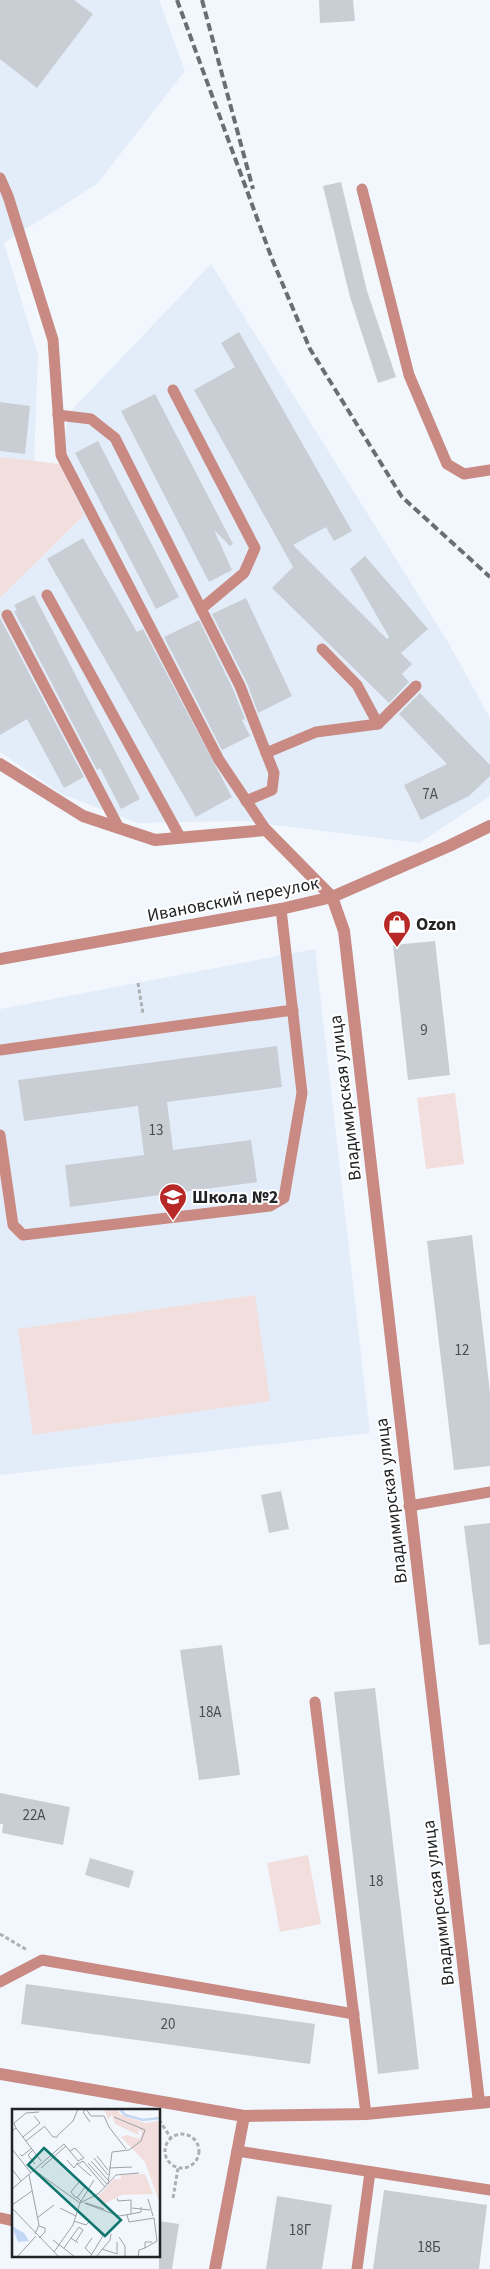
<svg xmlns="http://www.w3.org/2000/svg" width="490" height="2269" font-family="'Source Sans 3',sans-serif">
<rect width="100%" height="100%" fill="#f2f7fe"/>
<!-- built -->
<g fill="#e3edfa">
<polygon points="0,0 159,0 185,71 97,184 4,243 38,355 34,462 0,457"/>
<polygon points="211,264 448,642 490,718 490,796 419,843 242,821 138,823 61,794 0,752 0,598 84,515 60,464 69,413"/>
<polygon points="315,949 370,1433 0,1475 0,1009"/>
</g>
<!-- green -->
<g fill="#f2dedc">
<polygon points="0,457 60,464 84,515 0,598"/>
<polygon points="455,1093 464,1164 426,1169 417,1098"/>
<polygon points="255,1295 270,1401 33,1435 18,1329"/>
<polygon points="308,1855 321,1924 280,1932 267,1863"/>
</g>
<!-- building -->
<g fill="#c8ced4">
<polygon points="0,0 74,0 93,14 37,88 0,59"/>
<polygon points="319,0 353,0 355,21 320,23"/>
<polygon points="341,182 367,291 396,377 378,383 350,297 323,186"/>
<polygon points="239,332 352,531 334,541 326,527 293,545 387,639 389,637 350,569 365,556 428,629 401,653 412,664 402,674 409,682 389,703 272,588 293,567 194,390 235,367 221,343"/>
<polygon points="155,394 233,544 230,546 214,530 232,570 209,582 121,411"/>
<polygon points="0,402 30,406 25,454 0,451"/>
<polygon points="98,441 179,597 156,609 75,453"/>
<polygon points="83,538 137,632 143,629 232,797 196,817 47,559"/>
<polygon points="34,595 140,799 121,809 100,768 97,770 14,611 17,610 14,605"/>
<polygon points="246,598 292,696 258,713 247,683 212,614"/>
<polygon points="0,618 84,777 64,788 27,719 0,735"/>
<polygon points="199,620 233,689 245,719 242,720 250,736 222,750 164,637"/>
<polygon points="420,693 490,765 490,776 469,796 421,820 404,785 447,764 399,714"/>
<polygon points="435,941 450,1075 408,1080 393,945"/>
<polygon points="277,1046 282,1087 167,1102 173,1150 251,1140 257,1182 70,1207 65,1165 144,1155 138,1106 24,1121 18,1080"/>
<polygon points="472,1235 490,1393 490,1466 454,1470 427,1241"/>
<polygon points="281,1491 289,1529 269,1533 261,1495"/>
<polygon points="490,1523 490,1644 479,1645 464,1526"/>
<polygon points="222,1645 240,1775 199,1780 180,1650"/>
<polygon points="375,1688 419,2069 378,2074 334,1692"/>
<polygon points="0,1793 70,1807 63,1845 2,1833 3,1824 0,1824"/>
<polygon points="90,1858 134,1871 129,1888 85,1875"/>
<polygon points="26,1984 315,2024 310,2064 21,2024"/>
<polygon points="384,2190 487,2205 479,2269 373,2269"/>
<polygon points="277,2196 332,2205 322,2269 266,2269"/>
<polygon points="159,2221 179,2224 172,2269 159,2269"/>
</g>
<g fill="none" stroke-linecap="round" stroke-linejoin="round">
<!-- path -->
<g stroke="#acb0b5" stroke-width="3" stroke-dasharray="4 2.5" stroke-linecap="butt">
<polyline points="138,983 143,1014"/>
<polyline points="0,1934 27,1950"/>
<polyline points="159,2120 171,2138"/>
<circle cx="182" cy="2151" r="17"/>
<polyline points="173,2198 178,2168"/>
</g>
<!-- lane -->
<g stroke="#c88a82" stroke-width="11">
<polyline points="0,178 8,196 53,340 61,455 219,760 266,830"/>
<polyline points="362,189 409,375 447,464 464,474 490,470"/>
<polyline points="173,390 255,548 244,573 201,609"/>
<polyline points="58,415 91,419 115,438 240,686 274,773 272,790 246,801"/>
<polyline points="47,595 180,837"/>
<polyline points="7,615 119,828"/>
<polyline points="322,649 357,685 378,724"/>
<polyline points="266,753 316,732 378,724 416,686"/>
<polyline points="0,1050 293,1010"/>
<polyline points="0,1135 13,1225 23,1235 270,1206 284,1198 302,1093 281,909"/>
<polyline points="409,1506 490,1492"/>
<polyline points="315,1702 366,2114"/>
<polyline points="0,1982 42,1960 354,2014"/>
<polyline points="237,2151 490,2190"/>
<polyline points="0,2218 14,2221"/>
<polyline points="357,2269 370,2172"/>
</g>
<!-- street -->
<g stroke="#c88a82" stroke-width="12">
<polyline points="0,764 83,816 155,840 266,830 332,897 344,931 479,2102"/>
<polyline points="0,959 281,909 332,897 449,846 490,826"/>
<polyline points="0,2074 244,2116 366,2114 490,2102"/>
<polyline points="215,2269 244,2116"/>
</g>
<!-- rail -->
<g stroke="#6a6d71" stroke-width="4" stroke-dasharray="8 4" stroke-linecap="butt">
<polyline points="177,0 272,259 310,349 402,497 490,577"/>
<polyline points="202,0 253,189"/>
</g>
</g>
<!-- icons -->
<defs>
<g id="shop-pin" transform="scale(1.4375)"><path d="M0 17L-7.5 6A9.5 9.5 0 1 1 7.5 6Z" fill="#b72827" stroke="#fff"/><path d="M-5-2.5h2.3a2.7 3.5 0 0 1 5.4 0H5L5.5 6h-11ZM-1.5-2.5h3a1.5 2.3 0 0 0-3 0Z" fill="#fff"/></g>
<g id="school-pin" transform="scale(1.4375)"><path d="M0 17L-7.5 6A9.5 9.5 0 1 1 7.5 6Z" fill="#b72827" stroke="#fff"/><path d="M0-5L7-2L0 1L-7-2ZM-4 1L0 2.5L4 1V4Q0 6-4 4Z" fill="#fff"/></g>
</defs>
<g fill-rule="evenodd">
<use href="#shop-pin" x="397" y="924"/>
<use href="#school-pin" x="173" y="1197"/>
</g>
<g text-anchor="middle" stroke-width="4" stroke-linejoin="round" paint-order="stroke">
<!-- number labels -->
<g font-size="15" fill="#4b4e51">
<text x="430" y="799">7А</text>
<text x="424" y="1035">9</text>
<text x="156" y="1135">13</text>
<text x="462" y="1355">12</text>
<text x="210" y="1717">18А</text>
<text x="34" y="1820">22А</text>
<text x="376" y="1886">18</text>
<text x="168" y="2029">20</text>
<text x="300" y="2235">18Г</text>
<text x="429" y="2252">18Б</text>
</g>
<!-- street labels -->
<g font-size="18" fill="#212325" stroke="#fff">
<text transform="translate(233 899) rotate(-11)" y="6">Ивановский переулок</text>
<text transform="translate(345 1098) rotate(-97)" y="6">Владимирская улица</text>
<text transform="translate(391 1501) rotate(-97)" y="6">Владимирская улица</text>
<text transform="translate(438 1903) rotate(-97)" y="6">Владимирская улица</text>
</g>
<!-- poi labels -->
<g font-size="18" font-weight="bold" fill="#212325" stroke="#fff" text-anchor="start">
<text x="416" y="930">Ozon</text>
<text x="192" y="1203">Школа №2</text>
</g>
</g>
<!-- overview -->
<g transform="translate(12 2109)">
<rect width="148" height="148" fill="#f2f7fe"/>
<path d="M92,0H105L108,5L133,14L147,12V92L133,53L109,28L115,26L128,30L130,23L126,20L127,26L124,25L103,15L100,6L96,11ZM133,65L141,85L109,86L89,97L86,87L102,70H109V66Z" fill="#f2dedc"/>
<path d="M0,117L12,124L17,132L6,133Z" fill="#c1d7f3"/>
<path fill="none" stroke="#c1d7f3" stroke-width="2.5" d="M108,0L113,6L131,11L148,9"/>
<path fill="none" stroke="#9ea2a7" stroke-width="1" d="M74,0L79,7H92L97,18L114,40M74,0L71,3L78,13M33,18L41,28H46M4,19L2,14L14,4L27,3M0,22L4,19L29,52M45,27L61,12L66,0M11,28L28,14L22,7M14,32L33,17M0,40L19,64M21,41L16,46L23,55M8,45L10,47L20,39M85,47L96,61M82,49L96,66M55,51L62,59L66,53M79,52L96,71M76,54L95,75M65,55L79,67M66,55L71,52L93,78M29,59L54,37M97,59L120,58M0,60L9,72M22,61L68,94L86,85L104,66L127,64M17,66L27,116L23,125M96,75L100,43L117,41L129,32L133,21L102,8M0,80L52,35L66,52L72,49L63,39L58,42M65,89L73,78L67,73L59,83L62,87L67,90L69,92M136,90L141,107M72,94L107,107L119,105V91L106,92L105,89M74,94L92,100M0,96L20,82M0,99L47,148M48,99L64,107M120,99L138,101M119,105L129,103V98M115,106L117,113L142,109L145,132L133,139M25,109L42,96M62,112L74,116L77,113L91,127L78,148M107,128L113,137V148M27,129L33,123V119L27,117M59,129L67,118L71,121L64,132M80,129L73,139L80,146M41,131L63,148M52,139L59,129L66,134M90,140L105,145V133M42,143L61,116L68,94L82,71M5,148L24,127M84,148L98,131L99,125M126,148L127,141L133,139V133H140"/>
<path fill="#0f766e" fill-opacity="0.15" stroke="#0f766e" stroke-width="2.5" d="M32,39L109,111L93,127L16,56Z"/>
<rect width="148" height="148" fill="none" stroke="#212325" stroke-width="2.5"/>
</g>
</svg>
